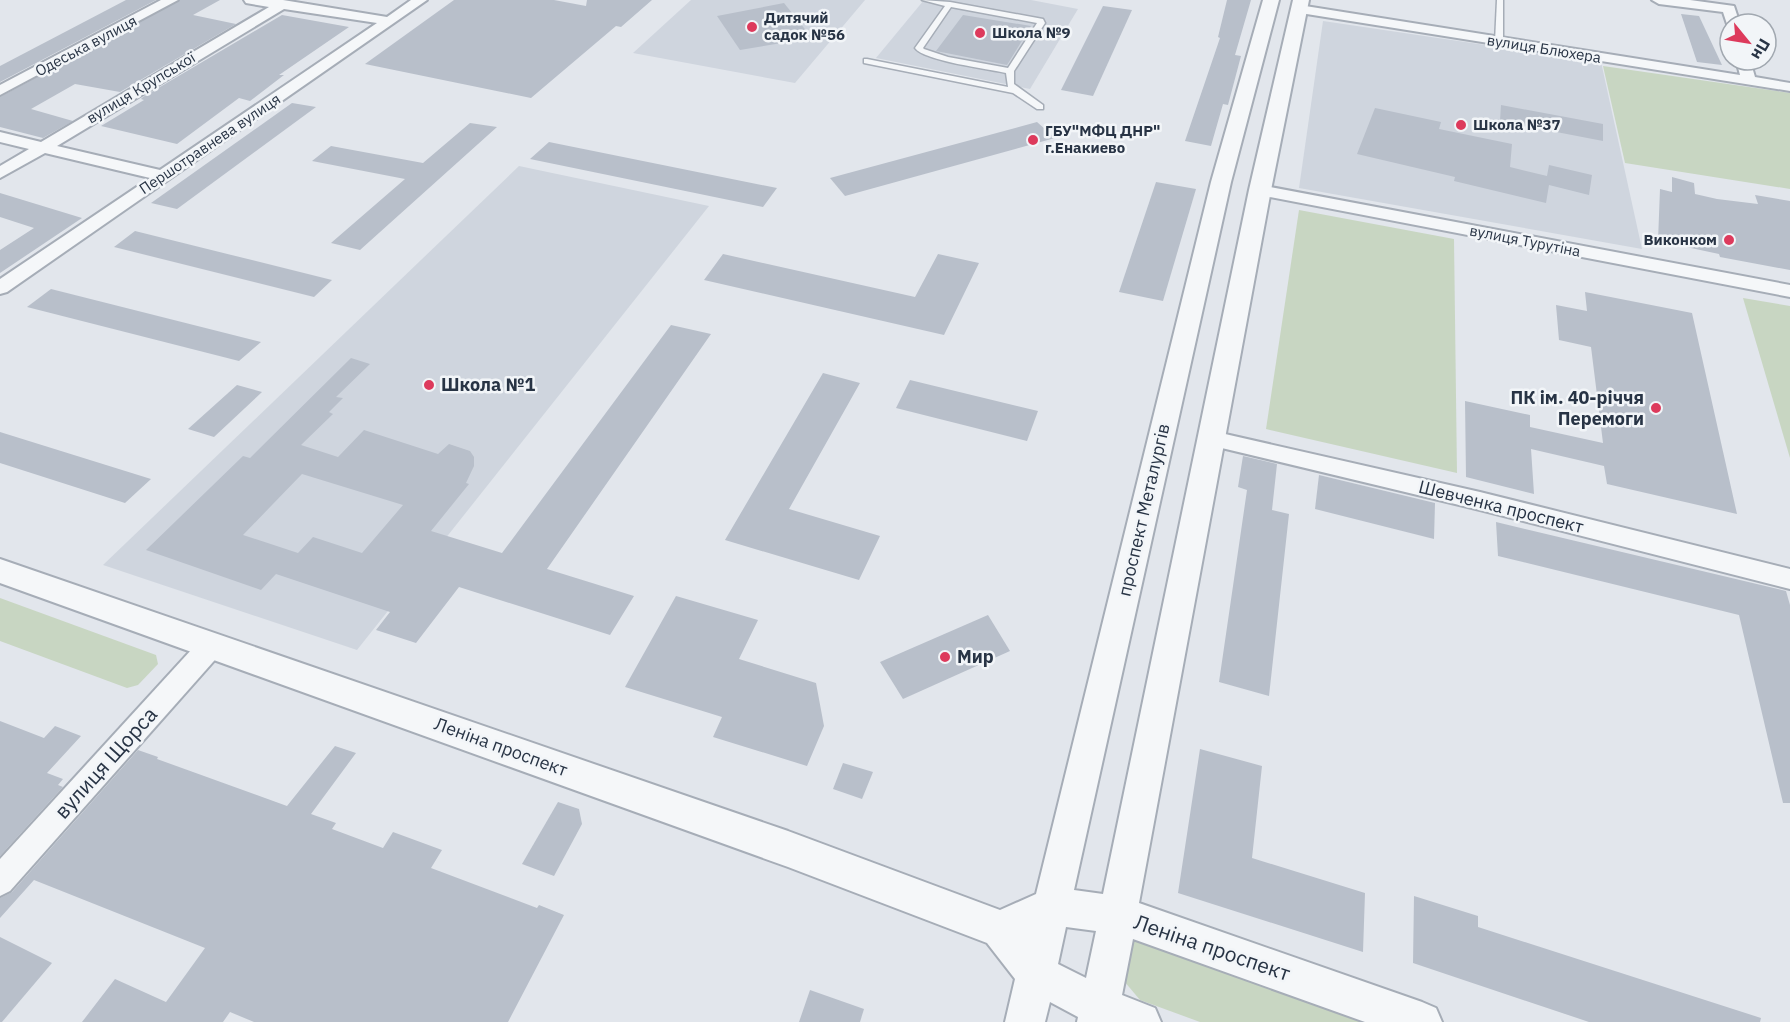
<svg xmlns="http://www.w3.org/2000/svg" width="1790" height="1022" font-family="'IBM Plex Sans',sans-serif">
<rect width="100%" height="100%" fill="#e2e6ec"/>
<!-- built -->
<g fill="#cfd5de">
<polygon points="691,0 865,0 795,83 633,53"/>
<polygon points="924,0 1031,0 1078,9 1030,89 876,58"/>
<polygon points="1323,21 1601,62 1642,249 1299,188"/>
<polygon points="519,166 709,206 357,650 103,565"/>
</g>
<!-- green -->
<g fill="#c8d6c2">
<polygon points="1603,66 1790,93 1790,189 1625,163"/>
<polygon points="1299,210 1454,239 1457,473 1266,429"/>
<polygon points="1743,298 1790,306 1790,458"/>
<polygon points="0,598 156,655 158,664 138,685 127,688 0,641"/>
<polygon points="1150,936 1391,1022 1200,1022 1140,1000 1124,981 1123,961 1134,940"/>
</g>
<!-- building -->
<g fill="#b8bfca" fill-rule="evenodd">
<polygon points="126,0 156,0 0,82 0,66"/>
<polygon points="180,0 220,0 193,15 236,24 120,92 75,84 31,109 73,121 43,138 0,127 0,97"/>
<polygon points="454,0 554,0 586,6 587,0 652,0 621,27 616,26 531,98 365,64"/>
<polygon points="1227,0 1251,0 1235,55 1241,56 1228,105 1223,104 1211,146 1185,141 1220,38 1218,37"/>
<polygon points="784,3 812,38 740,50 717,16"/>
<polygon points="1103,6 1132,10 1093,96 1061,90"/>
<polygon points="1681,14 1699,16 1722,65 1697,62"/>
<polygon points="282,15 349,27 279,75 284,75 250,101 239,98 177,144 101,126 144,100 141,99 143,97"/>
<polygon points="963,15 1031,26 1007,65 936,51"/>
<polygon points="292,103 316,107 177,209 151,203"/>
<polygon points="1501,105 1603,124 1603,141 1500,121"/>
<polygon points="1375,108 1441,122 1439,129 1512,144 1510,167 1547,176 1549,165 1592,175 1589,195 1549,185 1546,203 1454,181 1455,177 1357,154"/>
<polygon points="1037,122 1055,138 845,196 830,178"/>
<polygon points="470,123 497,127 360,250 331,243 405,179 312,161 331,146 423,163"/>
<polygon points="549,142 777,188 763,207 530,159"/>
<polygon points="1672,177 1694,183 1695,194 1717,199 1758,204 1755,195 1790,201 1790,270 1720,257 1719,254 1658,241 1660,189 1672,192"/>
<polygon points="1156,182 1196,189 1163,301 1119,292"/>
<polygon points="0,193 82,218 0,273 0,250 34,228 0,217"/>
<polygon points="135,231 332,280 314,297 114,247"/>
<polygon points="723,254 915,297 938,254 979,263 944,335 704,280"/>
<polygon points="51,289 261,342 239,361 27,307"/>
<polygon points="1585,292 1692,313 1737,514 1607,484 1604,466 1531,449 1534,494 1466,477 1465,401 1530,415 1530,427 1603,443 1591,347 1559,340 1556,305 1587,311"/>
<path d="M671,325L711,334L547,569L634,596L610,635L459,587L416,643L376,630L390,612L276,574L261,590L146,550L243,456L250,458L351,358L370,364L336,397L343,398L329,412L333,414L301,445L338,457L364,430L438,454L449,444L470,451L474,457V466L466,483L469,484L431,531L502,553ZM302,474L403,505L362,553L313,537L298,553L243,535Z"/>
<polygon points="823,373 860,383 789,509 880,536 859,580 725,540"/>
<polygon points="910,380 1038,411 1027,441 896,408"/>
<polygon points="237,385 262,392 214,437 188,429"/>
<polygon points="0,432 151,479 125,503 0,463"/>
<polygon points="1243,456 1277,464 1272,510 1289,514 1269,696 1219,682 1247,490 1238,487"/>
<polygon points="1319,475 1435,503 1434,539 1315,509"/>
<polygon points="1496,522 1786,591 1790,605 1790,803 1783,803 1739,615 1498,556"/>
<polygon points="676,596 758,620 739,659 816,683 824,726 807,766 713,737 722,717 625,687"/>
<polygon points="988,615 1010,651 903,699 880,662"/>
<polygon points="0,721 44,738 55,726 81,736 47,773 63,779 58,785 63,787 0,856"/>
<polygon points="335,746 356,753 311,814 336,823 332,829 383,848 393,832 442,850 431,868 537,908 539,905 564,915 508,1022 254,1022 230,1012 223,1022 82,1022 115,979 166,1002 205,948 34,880 0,918 0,898 12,892 138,750 158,757 157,759 287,806"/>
<polygon points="1200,749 1262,766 1252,858 1365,893 1363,952 1178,893"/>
<polygon points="843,763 873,772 862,799 833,789"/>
<polygon points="558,802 579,809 582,824 554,876 522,864"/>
<polygon points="1414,896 1478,916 1478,927 1761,1018 1760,1022 1589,1022 1413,963"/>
<polygon points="0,937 52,963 2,1022 0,1022"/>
<polygon points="810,990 864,1009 860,1022 799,1022"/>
</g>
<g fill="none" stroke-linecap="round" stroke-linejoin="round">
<!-- service casing -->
<g stroke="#a6adb7" stroke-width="3">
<g id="service">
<path d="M922,0L950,2L1043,19L1045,23L1014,71V84L1043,105V109H1037L1013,93L864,63V59H867L1008,87L1006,73C989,69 924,61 915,48L945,6ZM951,7L1037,23L1008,68L948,57L924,49L923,48Z"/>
<polygon points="1497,0 1503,0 1503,42 1499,44 1495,42"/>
</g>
</g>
<!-- minor casing -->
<g stroke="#a6adb7" stroke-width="4">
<g id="minor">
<polygon points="161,0 178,0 0,95 0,85"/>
<path d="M244,0H283L387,17L411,0H427L7,292L0,294V279L150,178L45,153L0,178V166L29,149L0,142V132L41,142L269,7L246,3ZM284,9L377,23L160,170L57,146Z"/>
<polygon points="1652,0 1690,0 1734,6 1740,24 1730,24 1728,27 1723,12 1659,4"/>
<polygon points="1299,5 1740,75 1736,60 1750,60 1755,77 1790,83 1790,91 1294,12 1292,9 1294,6"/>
<polygon points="1260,185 1790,285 1790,297 1254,194 1252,190 1254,186"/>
<polygon points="1212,431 1480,492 1790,569 1790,589 1480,510 1205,444 1201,439 1205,434"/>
<polygon points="212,634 221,637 224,645 221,653 10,891 0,896 0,859 203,637"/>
</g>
</g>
<!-- tertiary casing -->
<g stroke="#a6adb7" stroke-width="4">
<path id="tertiary" d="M1263,0H1279L1231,182L1074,890L1103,894L1249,190L1293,0H1309L1271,190L1139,903L1422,1002L1436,1008L1442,1022H1365L1133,939L1122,995L1155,1008L1161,1022H1077L1078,1017L1050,1002L1045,1022H1005L1015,979L987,943L788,867L0,583V559L788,831L1000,910L1036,894L1211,182ZM1066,927L1096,931L1086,978L1058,964Z"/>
</g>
<!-- service -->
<use href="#service" fill="#f5f7f9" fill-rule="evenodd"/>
<!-- minor -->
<use href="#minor" fill="#f5f7f9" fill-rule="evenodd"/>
<!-- tertiary -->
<use href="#tertiary" fill="#f5f7f9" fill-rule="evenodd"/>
</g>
<!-- markers -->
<g fill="#dd3a5c" stroke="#f2f5f8" stroke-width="2">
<circle cx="752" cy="27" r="6"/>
<circle cx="980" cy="33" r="6"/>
<circle cx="1461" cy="125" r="6"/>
<circle cx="1033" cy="140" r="6"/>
<circle cx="1729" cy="240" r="6"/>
<circle cx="429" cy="385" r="6"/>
<circle cx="1656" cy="408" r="6"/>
<circle cx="945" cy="657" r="6"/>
</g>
<g text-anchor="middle" stroke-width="5" stroke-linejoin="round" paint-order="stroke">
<!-- far-poi labels -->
<g font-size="15" font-weight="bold" fill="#283445" stroke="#f2f5f8" text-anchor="start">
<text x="764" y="23">Дитячий<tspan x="764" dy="17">садок №56</tspan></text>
<text x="992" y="38">Школа №9</text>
<text x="1473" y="130">Школа №37</text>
<text x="1045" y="136">ГБУ"МФЦ ДНР"<tspan x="1045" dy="17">г.Енакиево</tspan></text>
<text x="1717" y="245" text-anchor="end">Виконком</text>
</g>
<!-- far-street labels -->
<g font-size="15" fill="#283445" stroke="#f2f5f8">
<text transform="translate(86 46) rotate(-28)" y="5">Одеська вулиця</text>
<text transform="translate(1544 49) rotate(9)" y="5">вулиця Блюхера</text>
<text transform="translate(141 88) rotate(-31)" y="5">вулиця Крупської</text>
<text transform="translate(210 144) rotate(-34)" y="5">Першотравнева вулиця</text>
<text transform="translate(1525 241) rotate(11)" y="5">вулиця Турутіна</text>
</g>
<!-- poi labels -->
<g font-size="18" font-weight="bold" fill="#283445" stroke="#f2f5f8" text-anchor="start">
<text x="441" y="391">Школа №1</text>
<text x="1644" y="404" text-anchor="end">ПК ім. 40-річчя<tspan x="1644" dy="21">Перемоги</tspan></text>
<text x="957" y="663">Мир</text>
</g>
<!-- street labels -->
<g font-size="18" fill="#283445" stroke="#f2f5f8">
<text transform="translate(1501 507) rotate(14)" y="6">Шевченка проспект</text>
<text transform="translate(1144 510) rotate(-77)" y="6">проспект Металургів</text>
<text transform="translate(501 747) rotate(20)" y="6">Леніна проспект</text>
</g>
<!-- near-street labels -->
<g font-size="21" fill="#283445" stroke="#f2f5f8">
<text transform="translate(106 763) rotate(-48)" y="7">вулиця Щорса</text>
<text transform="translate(1212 948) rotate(19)" y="7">Леніна проспект</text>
</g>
</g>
<!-- north arrow -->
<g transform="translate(1748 42) rotate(120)"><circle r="28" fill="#f2f5f8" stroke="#a1a8b0" stroke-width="1.5"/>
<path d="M0-4.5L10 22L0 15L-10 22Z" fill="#dd3a5c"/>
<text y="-9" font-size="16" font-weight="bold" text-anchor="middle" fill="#283445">Пн</text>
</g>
</svg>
